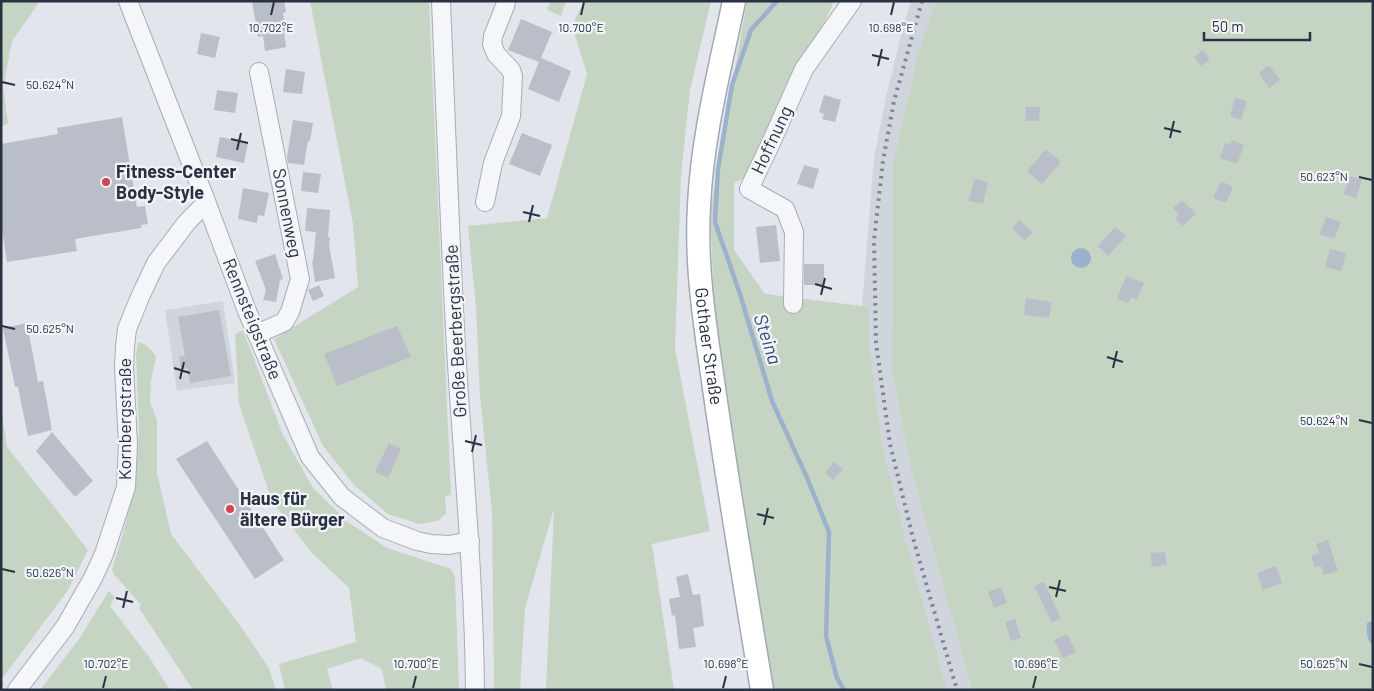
<svg xmlns="http://www.w3.org/2000/svg" width="1374" height="691" font-family="Barlow,sans-serif">
<rect width="100%" height="100%" fill="#e2e5eb"/>
<!-- built -->
<g fill="#d0d4dd">
<polygon points="911,1 936,1 917,57 893,163 892,373 911,470 972,690 947,690 905,537 882,445 869,342 869,309 862,306 874,158 886,97 904,23"/>
<polygon points="223,301 235,383 177,391 165,310"/>
</g>
<!-- green -->
<g fill="#c6d5c3">
<polygon points="1,1 37,1 38,4 12,41 3,87 8,123 1,127"/>
<polygon points="310,1 429,1 451,495 445,496 446,514 437,521 419,524 388,514 355,486 323,446 274,339 358,287 353,224"/>
<polygon points="551,1 566,2 561,16 547,10"/>
<polygon points="584,1 711,1 690,90 681,176 675,348 710,531 652,544 674,690 546,690 554,509 525,608 520,690 494,690 492,513 480,396 476,308 468,226 547,218 587,74 572,26"/>
<polygon points="747,1 834,1 758,172 734,183 734,250 765,294 862,306 869,308 869,342 882,445 905,537 947,690 772,690 716,346 710,212"/>
<polygon points="936,1 1373,1 1373,690 972,690 911,470 892,373 893,163 917,57"/>
<polygon points="243,330 283,435 313,488 348,522 387,548 451,569 455,577 459,690 386,690 382,669 361,658 327,669 333,690 285,690 279,664 356,642 349,588 311,552 272,501 239,404 235,334"/>
<path d="M138,342C147,344 151,349 156,357L151,381L150,402L157,420V473L171,534L239,624L269,668L276,690H193L139,608L141,605L113,573L112,569L124,530L136,475L139,432L136,355Z"/>
<polygon points="1,407 7,447 88,550 68,590 1,680"/>
<polygon points="109,591 115,597 110,606 149,657 170,690 40,690 79,639"/>
</g>
<!-- water -->
<g fill="#9cb1cc">
<circle cx="1081" cy="258" r="10"/>
<path d="M1373,620V646C1367,641 1366,630 1367,623Z"/>
</g>
<g fill="none" stroke-linecap="round" stroke-linejoin="round">
<!-- stream -->
<polyline stroke="#9cb1cc" stroke-width="4.5" points="777,1 751,30 732,85 718,169 715,222 740,294 772,401 808,480 829,532 826,636 837,678 844,690"/>
</g>
<!-- building -->
<g fill="#b9bec8">
<polygon points="252,1 284,1 286,12 283,13 286,31 284,31 286,47 265,51 263,36 258,37"/>
<polygon points="521,19 552,32 541,58 571,71 559,102 528,89 539,62 508,50"/>
<polygon points="201,33 220,37 215,58 197,54"/>
<polygon points="1203,50 1210,59 1201,66 1194,57"/>
<polygon points="1269,65 1280,80 1269,88 1259,73"/>
<polygon points="286,69 305,72 302,94 283,92"/>
<polygon points="217,90 238,93 235,113 214,110"/>
<polygon points="824,95 841,100 835,122 822,119 824,114 819,112"/>
<polygon points="1235,97 1247,101 1241,120 1230,116"/>
<polygon points="1026,107 1040,107 1039,121 1026,121"/>
<polygon points="122,117 137,207 145,206 148,224 141,225 141,228 75,239 77,251 7,262 1,223 1,144 58,134 57,128"/>
<polygon points="293,120 313,123 310,141 308,141 304,165 288,163 287,157"/>
<polygon points="522,133 552,145 540,176 509,164"/>
<polygon points="220,137 248,143 244,163 216,157"/>
<polygon points="1232,140 1244,145 1237,164 1220,158 1225,143 1230,144"/>
<polygon points="1046,149 1061,162 1042,184 1027,171"/>
<polygon points="804,165 819,169 813,189 797,184"/>
<polygon points="303,172 321,174 318,193 301,191"/>
<polygon points="1350,176 1362,180 1356,198 1344,194"/>
<polygon points="974,179 988,182 983,204 969,201"/>
<polygon points="1221,181 1233,187 1226,203 1213,198"/>
<polygon points="243,188 269,193 264,216 258,215 257,223 238,219"/>
<polygon points="1182,200 1196,214 1183,226 1175,218 1179,215 1173,208"/>
<polygon points="307,208 330,210 328,237 330,237 329,246 335,278 315,282 312,261 313,261 316,232 305,231"/>
<polygon points="1326,217 1341,222 1334,239 1320,234"/>
<polygon points="1019,220 1033,232 1025,240 1012,229"/>
<polygon points="776,225 780,261 760,263 756,227"/>
<polygon points="1115,227 1126,236 1108,256 1098,246"/>
<polygon points="1330,249 1346,253 1341,271 1325,267"/>
<polygon points="275,254 283,279 280,280 276,302 263,300 266,290 255,261"/>
<rect x="804" y="264" width="20" height="21"/>
<polygon points="1126,276 1144,283 1137,300 1131,297 1128,303 1117,299"/>
<polygon points="319,285 324,296 313,301 308,290"/>
<polygon points="1026,298 1052,302 1049,318 1024,315"/>
<polygon points="219,310 231,376 190,383 187,368 181,369 179,357 185,356 178,317"/>
<polygon points="27,323 38,382 43,381 52,430 28,436 18,387 15,387 3,328"/>
<polygon points="397,326 411,357 337,386 324,354"/>
<polygon points="52,432 93,481 75,497 36,451"/>
<polygon points="207,441 284,560 255,579 176,459"/>
<polygon points="389,443 401,449 388,478 375,472"/>
<polygon points="834,462 843,469 833,480 825,473"/>
<polygon points="1328,540 1338,571 1324,575 1321,566 1315,568 1311,556 1319,553 1316,544"/>
<polygon points="1165,552 1167,565 1152,567 1150,553"/>
<polygon points="1276,566 1282,583 1263,590 1257,573"/>
<polygon points="688,574 693,595 700,594 704,626 693,628 696,647 679,649 675,615 672,616 669,599 680,597 676,577"/>
<polygon points="1044,582 1061,618 1052,623 1034,586"/>
<polygon points="1001,587 1007,603 994,608 988,592"/>
<polygon points="1015,619 1021,638 1011,641 1005,622"/>
<polygon points="1067,634 1076,652 1063,658 1054,640"/>
</g>
<g fill="none" stroke-linecap="round" stroke-linejoin="round">
<!-- minor casing -->
<g stroke="#a7acb5" stroke-width="20">
<g id="minor">
<polyline points="128,1 204,196 247,311 310,457 342,497 383,528 417,541 431,544 449,545 470,541"/>
<path d="M441,1C446,122 450,244 457,365C464,473 474,581 475,690"/>
<polyline points="485,202 493,163 511,116 513,76 511,70 496,54 492,44 493,36 505,6 506,1"/>
<polyline points="793,304 794,232 785,209 749,189 770,145 804,69 852,1"/>
<polyline points="257,334 284,322 290,312 300,279 259,72"/>
<polyline points="17,690 65,627 93,578 104,554 126,487 128,444 124,367 125,347 127,329 140,297 156,263 187,222 206,203"/>
</g>
</g>
<!-- major casing -->
<g stroke="#a1a9b7" stroke-width="25">
<g id="major">
<path id="s1" d="M734,1C720,69 702,137 699,206C695,272 707,337 716,402C730,498 746,594 762,690"/>
</g>
</g>
<!-- minor -->
<use href="#minor" stroke="#f5f6f9" stroke-width="18"/>
<!-- major -->
<use href="#major" stroke="#fff" stroke-width="22"/>
<!-- rail -->
<polyline stroke="#7b8395" stroke-width="4" stroke-dasharray="2.5 5" stroke-linecap="butt" points="922,1 894,101 883,161 874,240 876,343 890,444 913,538 957,690"/>
</g>
<!-- ticks -->
<path fill="none" stroke="#293243" stroke-width="2" d="M271,15L274,2M581,15L584,2M891,15L894,2M872,55L889,59M878,66L882,49M2,82L15,85M1164,128L1181,132M1170,138L1174,121M231,139L248,143M237,150L241,133M1359,177L1372,180M523,212L540,216M529,222L533,205M815,284L832,289M821,295L825,278M2,326L15,329M1107,357L1123,362M174,368L190,373M1113,368L1117,351M180,379L184,362M1359,420L1372,423M465,441L482,445M472,452L476,435M757,514L774,518M764,525L768,508M2,569L15,572M1049,587L1066,591M1056,597L1060,580M116,598L133,602M123,608L127,591M1359,664L1372,667M103,688L106,676M413,688L416,676M723,688L726,676M1033,688L1036,676"/>
<!-- markers -->
<g fill="#d34453" stroke="#f2f4f8" stroke-width="2">
<circle cx="106" cy="182" r="5"/>
<circle cx="230" cy="509" r="5"/>
</g>
<g text-anchor="middle" stroke-width="4.5" stroke-linejoin="round" paint-order="stroke">
<!-- street labels -->
<g font-size="18" fill="#293243" stroke="#f2f4f8">
<text transform="translate(772 140) rotate(-65)" y="6">Hoffnung</text>
<text transform="translate(287 213) rotate(79)" y="6">Sonnenweg</text>
<text transform="translate(252 319) rotate(68)" y="6">Rennsteigstraße</text>
<text transform="translate(456 331) rotate(-93)" y="6">Große Beerbergstraße</text>
<text dy="6" stroke="none"><textPath href="#s1" startOffset="349">Gothaer Straße</textPath></text>
<text transform="translate(125 419) rotate(-90)" y="6">Kornbergstraße</text>
</g>
<!-- poi labels -->
<g font-size="18" font-weight="bold" fill="#293243" stroke="#f2f4f8" text-anchor="start">
<text x="116" y="178">Fitness-Center<tspan x="116" dy="21">Body-Style</tspan></text>
<text x="240" y="505">Haus für<tspan x="240" dy="21">ältere Bürger</tspan></text>
</g>
<!-- water labels -->
<g font-size="19" font-style="italic" fill="#324e79" stroke="#f2f4f8">
<text transform="translate(768 339) rotate(72)" y="7">Steina</text>
</g>
</g>
<g font-size="12" text-anchor="middle" fill="#293243" stroke="#f2f4f8" stroke-width="4.5" stroke-linejoin="round" paint-order="stroke">
<text x="271" y="32">10.702°E</text>
<text x="581" y="32">10.700°E</text>
<text x="891" y="32">10.698°E</text>
<text x="50" y="89">50.624°N</text>
<text x="1324" y="181">50.623°N</text>
<text x="50" y="333">50.625°N</text>
<text x="1324" y="425">50.624°N</text>
<text x="50" y="577">50.626°N</text>
<text x="106" y="668">10.702°E</text>
<text x="416" y="668">10.700°E</text>
<text x="726" y="668">10.698°E</text>
<text x="1036" y="668">10.696°E</text>
<text x="1324" y="668">50.625°N</text>
</g>
<!-- border -->
<rect width="1374" height="691" fill="none" stroke="#293243" stroke-width="5"/>
<!-- scale -->
<path d="M1204 32v8h106v-8" fill="none" stroke="#293243" stroke-width="2.5"/>
<text x="1212" y="32" font-size="15" fill="#293243" stroke="#f2f4f8" stroke-width="4" paint-order="stroke">50 m</text>
</svg>
